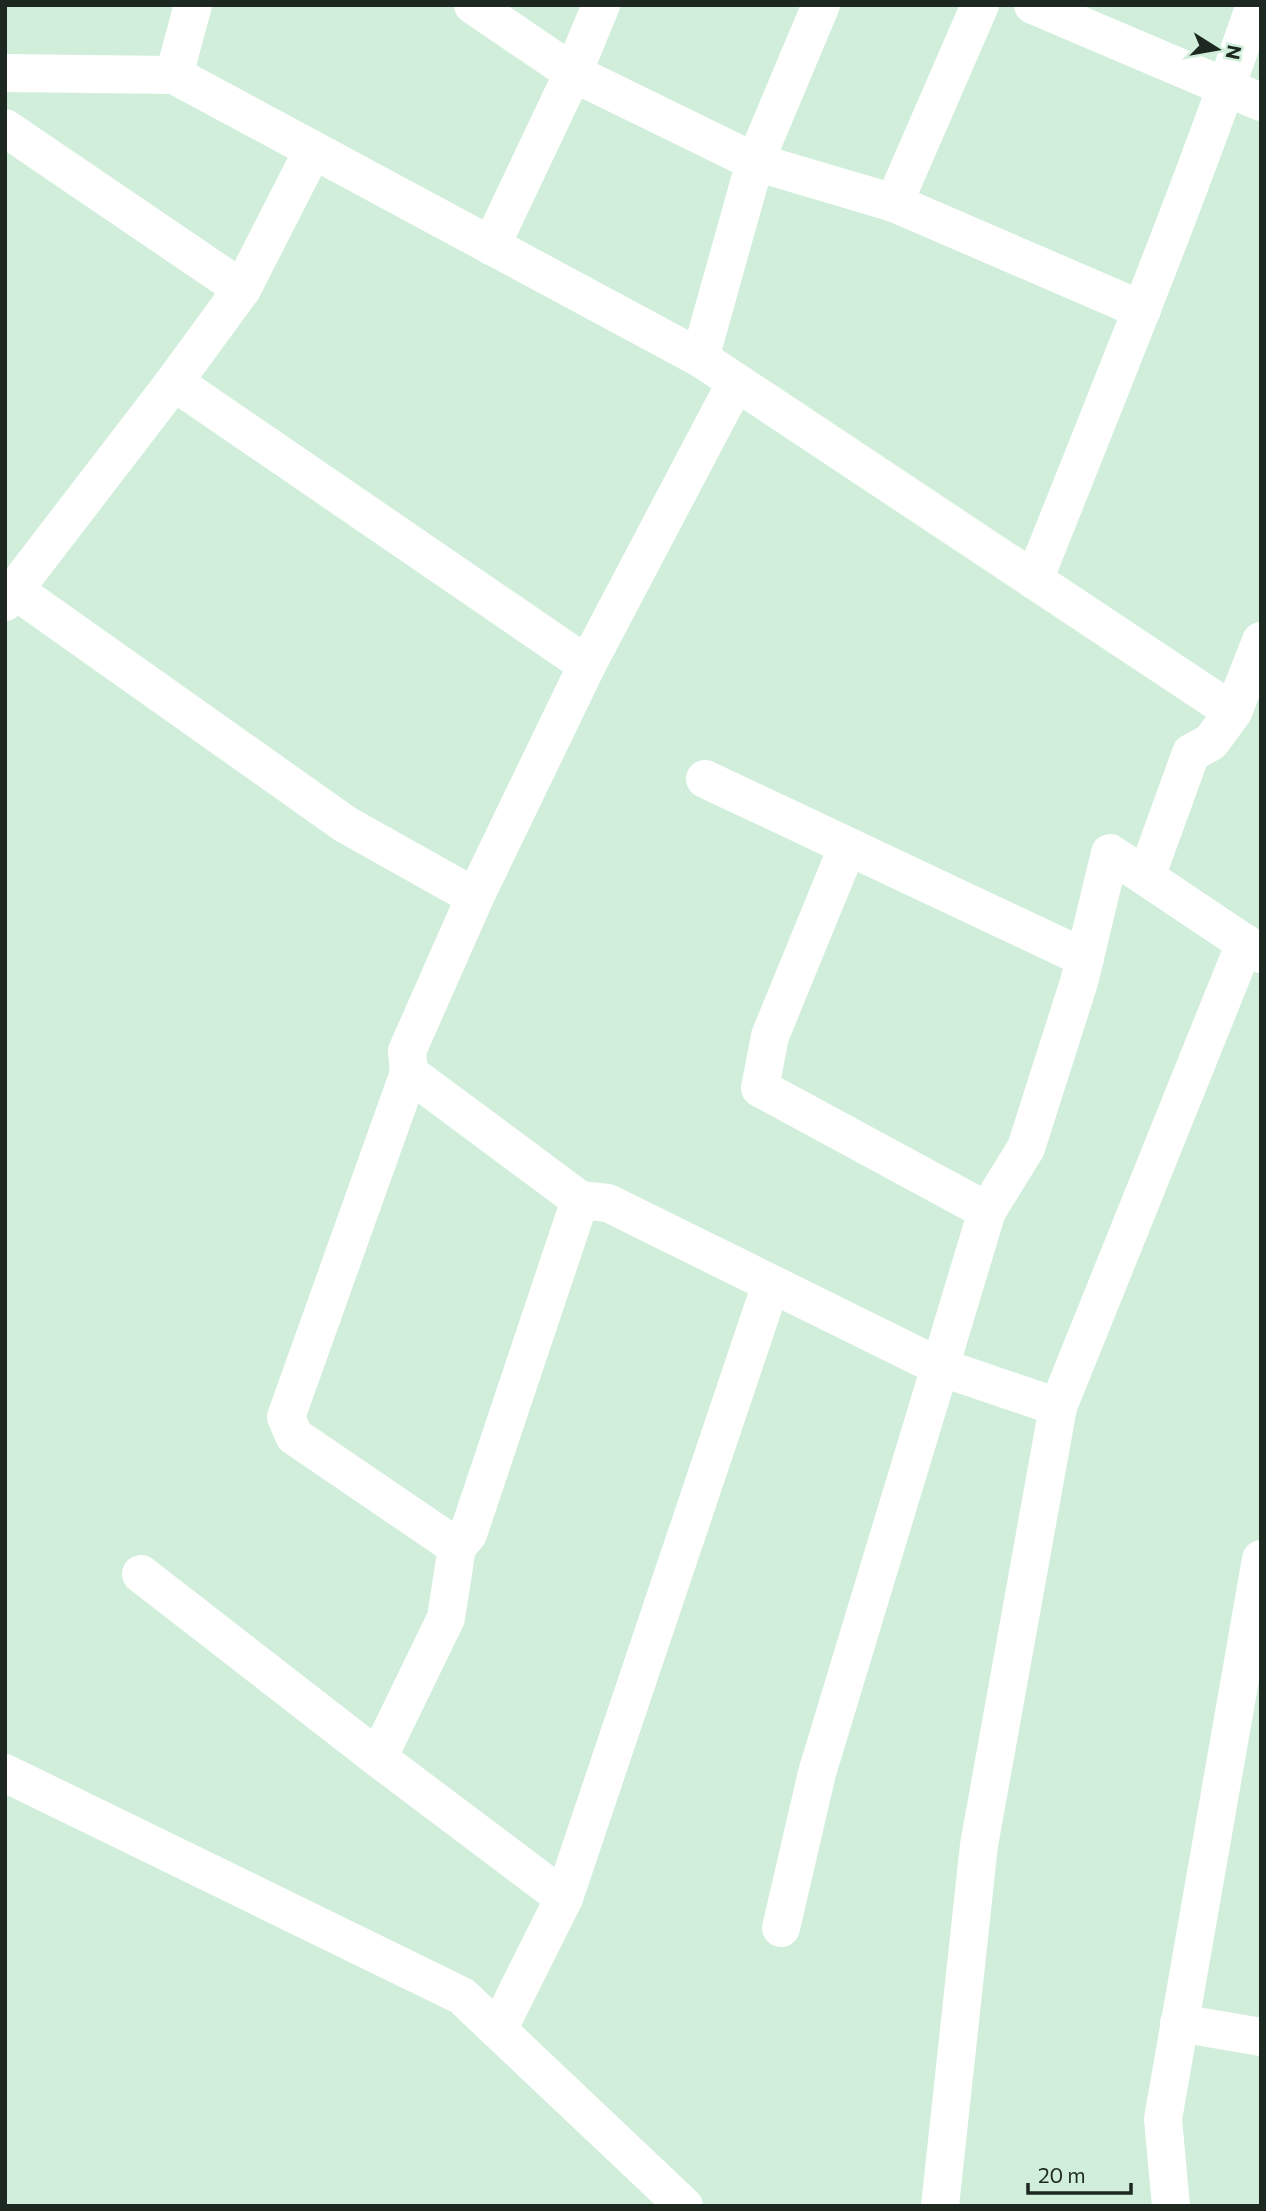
<svg xmlns="http://www.w3.org/2000/svg" width="1266" height="2211" font-family="Commissioner,sans-serif">
<rect width="100%" height="100%" fill="#d0eeda"/>
<g fill="none" stroke-linecap="round" stroke-linejoin="round">
<!-- minor -->
<g stroke="#fff" stroke-width="38">
<polyline points="473,5 573,73 755,162 894,203 1142,310"/>
<polyline points="1033,5 1261,102"/>
<polyline points="5,73 174,75 700,358 1233,712"/>
<polyline points="174,75 193,5"/>
<polyline points="5,128 242,289"/>
<polyline points="894,203 980,5"/>
<polyline points="491,246 573,73 601,5"/>
<polyline points="700,358 755,162 821,5"/>
<polyline points="174,382 587,665"/>
<path d="M1034,580C1110,389 1188,199 1255,5"/>
<polyline points="13,589 345,824 475,897"/>
<polyline points="5,602 174,382 242,289 313,150"/>
<polyline points="705,779 1085,958"/>
<polyline points="847,848 770,1036 760,1088 987,1211"/>
<polyline points="1146,877 1191,753 1211,742 1233,712 1261,641"/>
<polyline points="409,1073 580,1200 608,1203 940,1367 1058,1407"/>
<polyline points="457,1547 294,1436 286,1417 409,1073 407,1051 475,897 587,665 736,382"/>
<polyline points="141,1574 378,1758 564,1898"/>
<polyline points="378,1758 446,1618 457,1547 468,1534 580,1200"/>
<polyline points="5,1773 462,1996 684,2206"/>
<polyline points="781,1928 817,1773 940,1367 987,1211 1026,1148 1079,982 1110,853 1261,954"/>
<polyline points="1179,2023 1261,2037"/>
<polyline points="498,2030 564,1898 771,1284"/>
<polyline points="940,2206 979,1845 1058,1407 1245,943"/>
<polyline points="1171,2206 1163,2119 1261,1559"/>
</g>
</g>
<!-- border -->
<rect width="1266" height="2211" fill="none" stroke="#1c2820" stroke-width="14"/>
<!-- north arrow -->
<g transform="translate(1217 49) rotate(101)" stroke="#d0eeda" stroke-width="5" paint-order="stroke">
<path d="M0-5L12 26L0 18L-12 26Z" fill="#1c2820"/>
<text y="-10" font-size="19" font-weight="bold" text-anchor="middle" fill="#1c2820">N</text>
</g>
<!-- scale -->
<path d="M1028 2183v10h103v-10" fill="none" stroke="#1c2820" stroke-width="3.5"/>
<text x="1038" y="2183" font-size="21" fill="#1c2820" stroke="#d0eeda" stroke-width="5" paint-order="stroke">20 m</text>
</svg>
